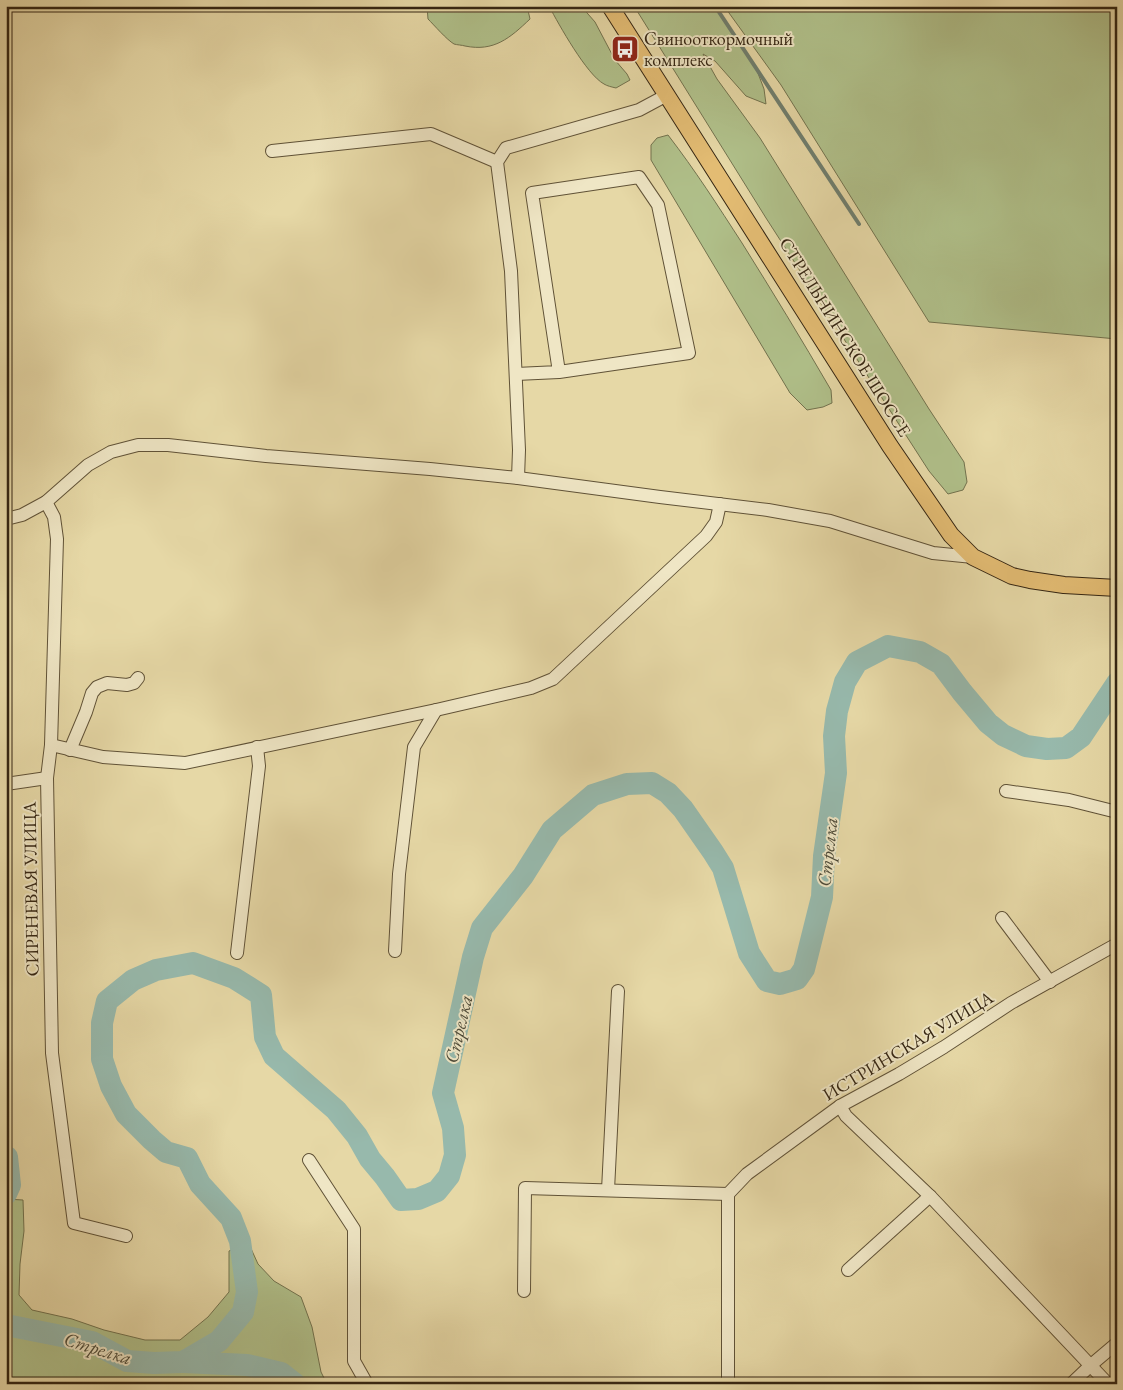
<svg xmlns="http://www.w3.org/2000/svg" width="1123" height="1390" font-family="'EB Garamond',serif">
<rect width="100%" height="100%" fill="#e6d8a6"/>
<filter id="stains"><feTurbulence type="fractalNoise" baseFrequency=".004" numOctaves="4"/><feColorMatrix values="0 0 0 0 .2 0 0 0 0 .09 0 0 0 0 .02 0 0 0 .5 -.17"/></filter>
<radialGradient id="worn" r=".72"><stop offset=".6" stop-color="#630" stop-opacity="0"/><stop offset="1" stop-color="#630" stop-opacity=".3"/></radialGradient>
<!-- green -->
<g fill="#b0c08a" stroke="#72724e">
<path d="M427,6H527L530,19C510,38 494,52 465,46C462,45 457,45 454,44C447,40 434,25 428,19Z"/>
<path d="M549,6H581L595,22L615,60L627,74L630,80L616,88C612,87 607,86 604,84C587,75 559,25 549,6Z"/>
<polygon points="634,6 716,6 756,68 764,89 766,104 746,96 715,61 703,54 717,79 760,138 929,409 964,462 967,482 963,490 948,494 929,471 766,218"/>
<polygon points="724,6 1117,6 1117,339 929,322 781,85"/>
<path d="M668,135C695,170 718,206 742,243C772,291 802,340 831,390L832,403L823,407L807,410L790,393L651,160V145L657,138Z"/>
<polygon points="6,1199 23,1200 24,1231 20,1264 19,1295 32,1310 72,1319 104,1330 145,1340 180,1340 208,1317 229,1292 229,1251 248,1242 258,1264 274,1281 301,1297 312,1327 321,1372 327,1384 6,1384"/>
</g>
<g fill="none" stroke-linecap="round" stroke-linejoin="round">
<!-- stream -->
<polyline stroke="#6f7e6e" stroke-width="4" points="715,6 859,224"/>
<!-- river -->
<g stroke="#97b9ac" stroke-width="22">
<polyline points="6,1157 7,1157 10,1185 6,1194"/>
<polyline points="6,1325 92,1342 127,1361 154,1363 183,1362 219,1341 243,1312 247,1292 240,1241 231,1218 200,1184 187,1158 166,1152 152,1140 126,1114 111,1086 102,1059 102,1023 107,1001 133,980 156,970 193,963 234,978 261,995 265,1037 274,1056 336,1110 357,1136 370,1159 385,1177 401,1200 418,1199 437,1191 449,1176 455,1155 453,1128 443,1093 473,957 482,928 523,876 552,830 593,795 627,784 652,783 668,793 683,809 713,852 723,868 749,953 767,981 780,984 797,979 804,969 822,897 824,856 836,773 834,736 837,711 845,682 857,662 888,646 920,652 941,664 962,692 988,723 1003,735 1026,746 1047,749 1066,748 1081,737 1117,683"/>
<polyline points="183,1362 247,1365 281,1373 295,1384"/>
</g>
<!-- minor casing -->
<g stroke="#605237" stroke-width="14">
<g id="minor">
<polyline points="272,151 431,134 497,162"/>
<polyline points="516,374 559,372 689,353 658,205 639,177 532,193 559,372"/>
<polyline points="518,478 519,450 511,271 497,162 506,148 639,110 667,95"/>
<polyline points="46,502 54,517 57,539 51,745 47,778 52,1053 74,1223 126,1236"/>
<polyline points="6,519 22,515 46,502 88,465 111,452 138,445 168,445 266,456 430,469 518,478 660,497 768,510 830,521 933,553 973,557"/>
<polyline points="51,745 103,757 185,763 436,710 531,688 553,679 706,536 716,522 720,504"/>
<polyline points="70,750 86,712 92,693 97,687 107,683 127,685 134,683 138,678"/>
<polyline points="6,784 47,778"/>
<polyline points="1006,791 1069,800 1117,812"/>
<polyline points="1002,918 1050,982"/>
<polyline points="395,951 399,874 414,747 436,710"/>
<polyline points="237,953 259,766 257,747"/>
<polyline points="840,1106 846,1116 930,1196 1108,1384"/>
<polyline points="309,1160 354,1229 354,1361 367,1384"/>
<polyline points="608,1190 618,991"/>
<polyline points="848,1270 930,1196"/>
<polyline points="524,1291 525,1188 728,1194"/>
<polyline points="728,1384 728,1194 747,1174 840,1106 899,1074 944,1047 1011,1003 1117,944"/>
<polyline points="1071,1384 1091,1365 1117,1343"/>
</g>
</g>
<!-- major casing -->
<g stroke="#342512" stroke-width="18">
<polyline id="major" points="610,6 890,446 951,535 973,557 1012,576 1030,580 1064,585 1117,588"/>
</g>
<!-- minor -->
<use href="#minor" stroke="#efe6c5" stroke-width="12"/>
<!-- major -->
<use href="#major" stroke="#e3bc73" stroke-width="16"/>
</g>
<!-- icons -->
<defs>
<g id="bus-square" transform="scale(1.4375)"><rect x="-9" y="-9" width="18" height="18" rx="4" fill="#8f2418" stroke="#efe6c5"/><path d="M-5-6H5V4H4V6H2V4H-2V6H-4V4H-5ZM-3.5-4V0h7V-4ZM-3.5 1.2v1.5H-2V1.2ZM2 1.2v1.5H3.5V1.2Z" fill="#fff"/></g>
</defs>
<g fill-rule="evenodd">
<use href="#bus-square" x="625" y="49"/>
</g>
<g text-anchor="middle" stroke-width="4" stroke-linejoin="round" paint-order="stroke">
<!-- poi labels -->
<g font-size="18" fill="#342512" stroke="#efe6c5" text-anchor="start">
<text x="644" y="45">Свинооткормочный<tspan x="644" dy="21">комплекс</tspan></text>
</g>
<!-- street labels -->
<g font-size="18" fill="#342512" stroke="#efe6c5">
<text transform="translate(845 337) rotate(58)" y="6">СТРЕЛЬНИНСКОЕ ШОССЕ</text>
<text transform="translate(31 889) rotate(-91)" y="6">СИРЕНЕВАЯ УЛИЦА</text>
<text transform="translate(908 1046) rotate(-31)" y="6">ИСТРИНСКАЯ УЛИЦА</text>
</g>
<!-- water labels -->
<g font-size="19" font-style="italic" fill="#4d4a38" stroke="#efe6c5">
<text transform="translate(827 852) rotate(-84)" y="7">Стрелка</text>
<text transform="translate(458 1029) rotate(-77)" y="7">Стрелка</text>
<text transform="translate(98 1348) rotate(17)" y="7">Стрелка</text>
</g>
</g>
<!-- margin -->
<rect width="1123" height="1390" fill="none" stroke="#e6d8a6" stroke-width="25"/>
<rect x="8" y="8" width="1108" height="1375" fill="none" stroke="#342512" stroke-width="2.5"/>
<rect x="12" y="12" width="1098" height="1365" fill="none" stroke="#342512"/>
<rect width="100%" height="100%" filter="url(#stains)"/>
<rect width="100%" height="100%" fill="url(#worn)"/>
</svg>
